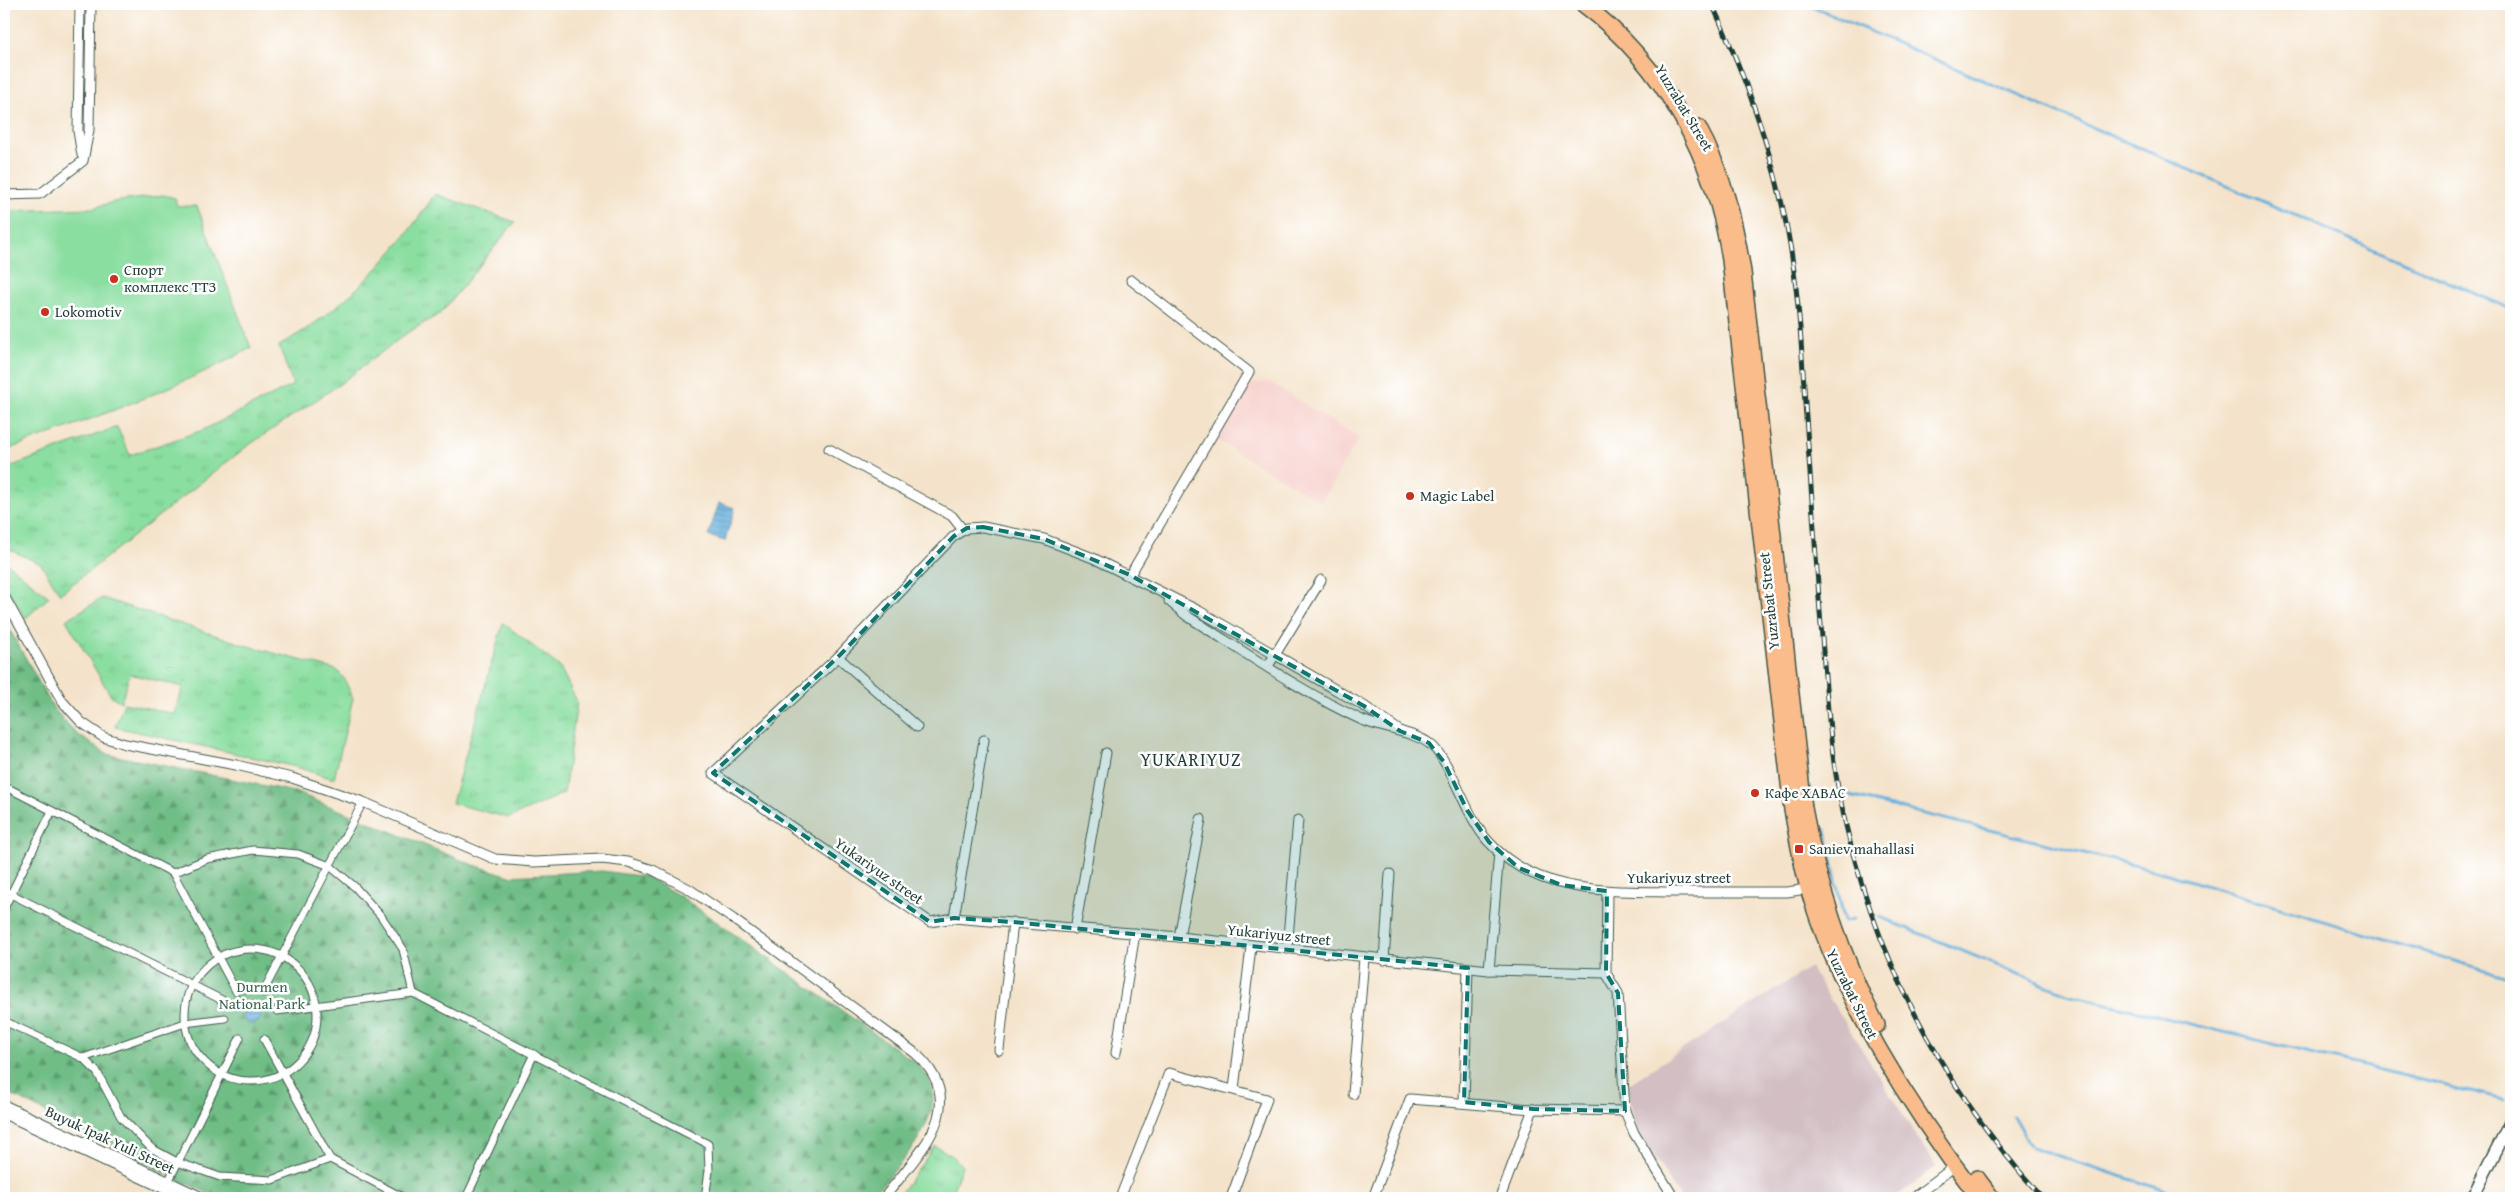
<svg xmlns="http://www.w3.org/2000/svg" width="2515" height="1202" font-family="'Gentium Book Plus',serif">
<defs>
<pattern id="grass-tufts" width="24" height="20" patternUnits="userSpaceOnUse" patternTransform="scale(1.25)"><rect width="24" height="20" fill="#8adea0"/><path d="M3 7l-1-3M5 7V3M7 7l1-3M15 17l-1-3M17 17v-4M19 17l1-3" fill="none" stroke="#77bf8a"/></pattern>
<pattern id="forest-firs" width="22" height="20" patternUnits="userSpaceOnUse" patternTransform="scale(1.25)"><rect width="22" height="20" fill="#6fbd86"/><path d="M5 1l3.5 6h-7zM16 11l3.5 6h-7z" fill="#5b9b6e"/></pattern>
<pattern id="water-rules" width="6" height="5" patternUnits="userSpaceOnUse" patternTransform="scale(1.25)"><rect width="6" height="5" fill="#64aedc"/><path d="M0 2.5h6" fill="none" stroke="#528fb3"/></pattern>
</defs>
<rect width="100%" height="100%" fill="#fff"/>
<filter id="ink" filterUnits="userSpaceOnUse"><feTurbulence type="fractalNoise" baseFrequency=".02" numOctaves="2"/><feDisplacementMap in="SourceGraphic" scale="10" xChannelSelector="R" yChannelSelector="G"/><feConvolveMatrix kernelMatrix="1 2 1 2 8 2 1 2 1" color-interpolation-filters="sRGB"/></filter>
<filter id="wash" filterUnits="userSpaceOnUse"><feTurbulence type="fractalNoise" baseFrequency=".0096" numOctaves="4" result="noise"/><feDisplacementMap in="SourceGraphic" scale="20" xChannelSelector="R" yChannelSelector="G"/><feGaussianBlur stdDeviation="1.12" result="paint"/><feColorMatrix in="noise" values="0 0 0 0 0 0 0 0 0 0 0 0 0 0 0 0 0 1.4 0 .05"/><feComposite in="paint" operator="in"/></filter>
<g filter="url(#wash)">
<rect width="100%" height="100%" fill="#f4e3ca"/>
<!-- built -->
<polygon fill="#f7d0cc" points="1269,382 1359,438 1321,502 1217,440 1240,396 1247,388 1255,383"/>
<!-- industrial -->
<polygon fill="#d2bec3" points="1810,967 1936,1167 1901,1193 1888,1198 1681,1198 1636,1128 1627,1085"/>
<!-- grass -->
<g fill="url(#grass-tufts)" stroke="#548e6a">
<path d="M435,194L515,222L441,313L407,333L337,386L246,447L60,594L41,564L4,547V469L117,427L130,455L203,430L293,385L279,346C295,336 312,326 327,314C369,282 406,238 435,194Z"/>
<polygon points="4,561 49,597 26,618 4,584"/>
<polygon points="102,598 248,646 337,670 345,680 353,698 334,779 296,767 115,727 124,703 175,714 183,687 130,674 121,702 111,696 66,620"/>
<polygon points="503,623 560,667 577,702 564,793 509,818 452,803"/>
<polygon points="935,1146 954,1157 962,1166 950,1198 897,1198"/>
</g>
<!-- forest -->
<path fill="url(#forest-firs)" stroke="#477d5d" d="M4,619L54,709L77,734L107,754L295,792L471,864L510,876L602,871L647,877L680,896L916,1063C920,1069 928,1075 930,1082C946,1119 893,1172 870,1198H220L176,1179L4,1091Z"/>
<!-- green -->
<path fill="#8adea0" stroke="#548e6a" d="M163,195L175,198L177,206H197L251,348C172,391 88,420 4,451V211L93,208L113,202Z"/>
<!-- water -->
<g fill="url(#water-rules)" stroke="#427688">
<polygon points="719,503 735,508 725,541 708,536"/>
<circle cx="252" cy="1015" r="9"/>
</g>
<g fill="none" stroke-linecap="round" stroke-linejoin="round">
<!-- stream -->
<g stroke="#64aedc" stroke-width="3">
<polyline points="1807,4 2511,309"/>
<polyline points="1850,796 2158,871 2511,978"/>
<polyline points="1826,830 1844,921 1853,919"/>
<polyline points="1880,917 2067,994 2504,1100"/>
<polyline points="2013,1116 2031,1147 2176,1194 2199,1198"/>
</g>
</g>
</g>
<g filter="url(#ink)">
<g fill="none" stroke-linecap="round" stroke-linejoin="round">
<!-- pedestrian casing -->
<g stroke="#3f564a" stroke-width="9">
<g id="pedestrian">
<polyline points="4,786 173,873 236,991"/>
<polyline points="173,873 207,859 253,850 298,854 330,866 355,887 381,916 403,949 413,993"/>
<polyline points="11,894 228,1003"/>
<polyline points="4,908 52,811"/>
<circle cx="251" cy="1015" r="66"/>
<polyline points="263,992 363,802"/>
<polyline points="277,1011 413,993 708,1144 709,1171 705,1198"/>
<polyline points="4,1021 83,1058 97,1072 121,1117 151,1148 177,1162 220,1177 272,1180 330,1159"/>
<polyline points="264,1039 330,1159 404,1198"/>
<polyline points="83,1058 185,1023 225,1018"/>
<polyline points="166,1186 240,1038"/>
<polyline points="466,1198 534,1054"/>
</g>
</g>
<!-- minor casing -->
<g stroke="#3f564a" stroke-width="11">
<g id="minor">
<polyline points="80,4 78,131 82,155"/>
<polyline points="4,195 40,194 83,161 89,130 91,4"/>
<polyline points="829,449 952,516 963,530"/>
<polyline points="1130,575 1249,372 1131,280"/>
<path d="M4,596L62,701L81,722L103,737L125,744L236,765L292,778L363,802L495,859L534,862L602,859L628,862L653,870L689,889L733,919L915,1053C973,1105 919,1152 884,1198"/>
<path d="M1169,601L1187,616C1243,651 1303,693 1362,720C1380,728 1415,732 1430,744C1453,763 1464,814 1488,841C1535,894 1604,891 1670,892C1709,892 1748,892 1787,892L1813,888"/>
<polyline points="838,657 917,727"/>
<polyline points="1268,666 1321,580"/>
<polyline points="1400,731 1364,706 1199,611 1093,558 1044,539 983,527 967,528 954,536 838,657 713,773 930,922 954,918 1179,937 1489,970 1606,973"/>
<polyline points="1607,891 1606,973 1618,993 1625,1111 1634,1133 1674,1198"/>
<polyline points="954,918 984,740"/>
<polyline points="1075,929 1106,753"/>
<polyline points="1179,937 1201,819"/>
<polyline points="1287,949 1298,820"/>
<polyline points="1384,960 1390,874"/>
<polyline points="1489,970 1499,852"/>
<polyline points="999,1050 1013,922"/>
<polyline points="1116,1053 1135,933"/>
<polyline points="1234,1089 1251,947"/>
<polyline points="1353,1094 1364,958"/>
<polyline points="1464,1102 1468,968"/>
<polyline points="4,1105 204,1198"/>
<polyline points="4,1114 184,1198"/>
<polyline points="1120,1198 1169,1073 1267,1099 1231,1198"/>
<polyline points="1373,1198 1410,1099 1533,1109 1625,1111"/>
<polyline points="1500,1198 1533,1109"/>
<polyline points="1913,1198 1955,1166"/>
</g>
</g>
<!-- tertiary casing -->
<g stroke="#3f564a" stroke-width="14">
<polyline id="tertiary" points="2472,1198 2511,1121"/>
</g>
<!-- primary casing -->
<g stroke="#3f564a" stroke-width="18">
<g id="primary">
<path d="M1583,4C1665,66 1715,159 1730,260L1792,810C1797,836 1801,862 1808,888C1839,995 1911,1110 1979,1198"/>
<path d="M1698,127C1723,172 1735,221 1743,272L1804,808C1818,885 1841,955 1877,1025"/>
<polyline points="1977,1178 1992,1198"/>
</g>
</g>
<!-- pedestrian -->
<use href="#pedestrian" stroke="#fff" stroke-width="7"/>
<!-- minor -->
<use href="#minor" stroke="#fff" stroke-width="9"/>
<!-- tertiary -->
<use href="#tertiary" stroke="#fff" stroke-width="11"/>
<!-- primary -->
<use href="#primary" stroke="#fabc8b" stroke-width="15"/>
<!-- rail casing -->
<g stroke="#1f3d34" stroke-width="5">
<path id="rail" d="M1712,4C1749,83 1777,164 1791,251C1799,301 1802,352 1805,403C1810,472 1815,542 1820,612C1824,662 1827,713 1834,763C1858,924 1933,1079 2043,1198"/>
</g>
<!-- rail -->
<use href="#rail" stroke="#fff" stroke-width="3" stroke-dasharray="9" stroke-linecap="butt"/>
</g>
</g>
<!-- marked area -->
<path fill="#0f766e" fill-opacity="0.2" stroke="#0f766e" stroke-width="4" stroke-dasharray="10 6" stroke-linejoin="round" d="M983,527L1044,539L1130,575L1364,706L1400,731L1429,743L1444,762L1467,810L1489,842L1519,868L1561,885L1607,891L1606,973L1618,993L1625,1111L1533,1109L1464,1102L1468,968L1013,922L954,918L930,922L713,773L838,657L954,536L967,528Z"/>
<!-- markers -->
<g fill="#c8321e" stroke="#fff" stroke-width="2">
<circle cx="114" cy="279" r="5"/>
<circle cx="45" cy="312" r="5"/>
<circle cx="1410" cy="496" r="5"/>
<circle cx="1755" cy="793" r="5"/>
<rect x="1794" y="844" width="10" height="10" rx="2.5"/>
</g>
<g text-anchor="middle" stroke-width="5" stroke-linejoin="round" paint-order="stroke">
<!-- street labels -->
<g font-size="15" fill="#1f3d34" stroke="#fff">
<text transform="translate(1684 108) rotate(59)" y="5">Yuzrabat Street</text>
<text transform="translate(1769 601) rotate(-96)" y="5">Yuzrabat Street</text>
<text transform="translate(879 871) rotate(35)" y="5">Yukariyuz street</text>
<text x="1679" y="883">Yukariyuz street</text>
<text transform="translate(1279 935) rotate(6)" y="5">Yukariyuz street</text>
<text transform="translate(1852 994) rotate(64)" y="5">Yuzrabat Street</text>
<text transform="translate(110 1140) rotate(25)" y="5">Buyuk Ipak Yuli Street</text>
</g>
<!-- poi labels -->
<g font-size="15" fill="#1f3d34" stroke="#fff" text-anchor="start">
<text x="124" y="275">Спорт<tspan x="124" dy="17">комплекс ТТЗ</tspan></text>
<text x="55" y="317">Lokomotiv</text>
<text x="1420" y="501">Magic Label</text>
<text x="1765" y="798">Кафе ХАВАС</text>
<text x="1809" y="854">Saniev mahallasi</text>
</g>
<!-- park labels -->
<g font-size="15" fill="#3a654f" stroke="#fff">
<text x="262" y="992">Durmen<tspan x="262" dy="17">National Park</tspan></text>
</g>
<!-- quarter labels -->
<g font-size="18" letter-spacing="1" fill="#1f3d34" stroke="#fff">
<text x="1191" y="766">YUKARIYUZ</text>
</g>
</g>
<!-- margin -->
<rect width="2515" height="1202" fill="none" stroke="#fff" stroke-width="20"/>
</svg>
